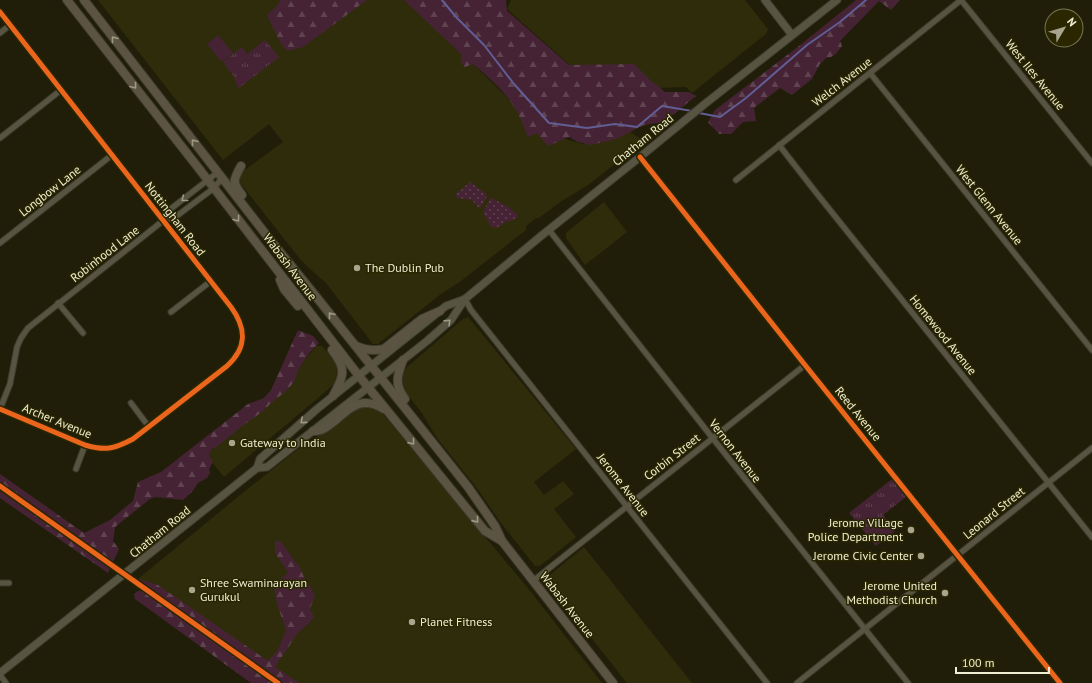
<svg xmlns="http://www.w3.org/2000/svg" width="1092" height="683" font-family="'PT Sans',sans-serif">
<defs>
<pattern id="grass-dots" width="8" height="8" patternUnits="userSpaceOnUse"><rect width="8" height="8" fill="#452334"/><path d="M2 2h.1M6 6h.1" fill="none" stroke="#604350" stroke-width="1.8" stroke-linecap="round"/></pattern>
<pattern id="forest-firs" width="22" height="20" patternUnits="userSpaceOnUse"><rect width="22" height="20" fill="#452334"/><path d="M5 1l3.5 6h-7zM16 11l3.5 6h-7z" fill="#604350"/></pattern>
<pattern id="park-tufts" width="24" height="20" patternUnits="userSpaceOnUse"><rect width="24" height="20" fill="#452334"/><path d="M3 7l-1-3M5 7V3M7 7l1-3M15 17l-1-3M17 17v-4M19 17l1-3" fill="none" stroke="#604350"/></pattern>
</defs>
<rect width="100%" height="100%" fill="#201e09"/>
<!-- built -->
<g fill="#2f2c0c">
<polygon points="98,0 408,0 517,107 551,135 583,144 627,130 644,141 588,185 563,200 539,218 536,218 526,226 526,230 461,281 441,294 378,344 373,344 326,283 309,268 300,259 238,180 242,172 283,142 269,124 223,160"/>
<polygon points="511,0 745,0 768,29 766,34 692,93 686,87 654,88 571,66 507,9"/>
<polygon points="604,202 627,232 585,265 566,238 566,233"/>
<polygon points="468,317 576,449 534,482 544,495 563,481 574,494 554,509 576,537 540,566 535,566 501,523 476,487 437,438 422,413 407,394 404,389 402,377 406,368 463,319"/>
<polygon points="317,346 322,346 335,362 337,370 337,374 334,384 318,398 224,477 206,455 238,428 293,376 311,352"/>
<polygon points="363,406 370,407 377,409 382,413 531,592 602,683 287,683 138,579 245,491 302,446 327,431 350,412"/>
<polygon points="584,547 649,629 692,683 627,683 545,579"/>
</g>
<!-- grass -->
<g fill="url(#grass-dots)">
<polygon points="470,182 486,194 487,196 480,208 478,207 472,200 457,198 455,196 456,194"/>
<polygon points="492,198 508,207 517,214 517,217 513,220 505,222 497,228 492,227 488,222 488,221 486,217 485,218 483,212 490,199"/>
</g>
<!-- forest -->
<g fill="url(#forest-firs)">
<polygon points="280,0 367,0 303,47 287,51 281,44 267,15 278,5"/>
<path d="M404,0H506L507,11L569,65L634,64L653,83L657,85L665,92H689L696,96L664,122L644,125L616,139L591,145L578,142L569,137L548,146L537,133L528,137C523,125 519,113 511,102C502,89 485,74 473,64L465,67L462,64L461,54Z"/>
<polygon points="856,0 900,0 891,10 879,1 840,41 842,46 836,54 831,57 826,58 820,64 812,79 792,95 780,88 754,108 756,121 743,122 731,134 719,134 708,122 715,110 799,46"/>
<polygon points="298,330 313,336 319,343 310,352 298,370 294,382 285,392 271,403 262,412 242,426 219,445 211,450 209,455 213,462 209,469 210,473 207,478 198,483 192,492 183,500 155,497 150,499 115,527 113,541 119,549 108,573 0,498 0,474 84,533 110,520 133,501 138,482 161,472 248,404 264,398 271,390"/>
<polygon points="275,541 280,541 300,568 304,577 315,595 310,609 314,617 309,623 297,634 275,667 299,683 281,683 155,594 137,580 139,579 158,585 268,661 278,650 286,630 277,604 274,587 288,572 275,553"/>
<polygon points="138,591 143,591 273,683 251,683 135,599 134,594"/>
</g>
<!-- park -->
<g fill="url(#park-tufts)">
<path d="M265,40L279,57L239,88C235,83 236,80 233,75C230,70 225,68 224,61L242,47L247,54Z"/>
<polygon points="892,479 906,497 883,515 895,531 876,546 849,513"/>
</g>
<!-- pitch -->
<polygon fill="#452334" points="218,35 233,53 222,62 207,44"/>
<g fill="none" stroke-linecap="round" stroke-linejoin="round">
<!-- stream -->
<g stroke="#615d95" stroke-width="2">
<polyline points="442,0 456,17 484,45 514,84 549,123 587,128 615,124 637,127 662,106 692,111"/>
<polyline points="699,113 720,117 746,98 807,45 840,22 866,0"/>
</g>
<!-- street casing -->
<g stroke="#3b3a2c" stroke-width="7">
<g id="street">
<polyline points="961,0 1092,163"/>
<path d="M0,12L231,307C247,329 247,348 227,366L133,439C114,449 105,451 85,445L0,409"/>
<polyline points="0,33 10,25"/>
<polyline points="870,73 1092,350"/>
<polyline points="0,138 61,90"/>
<polyline points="779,145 818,195 1092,537"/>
<polyline points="640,157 805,365 1060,683"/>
<polyline points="736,180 961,0"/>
<polyline points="164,220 174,218 214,188 222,178"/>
<polyline points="549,230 718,445 908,683"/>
<polyline points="0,243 112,155"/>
<polyline points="465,299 471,310 767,683"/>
<polyline points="58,303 83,333"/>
<polyline points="171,312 211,281"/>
<polyline points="131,403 149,427"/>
<polyline points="0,409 10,384 17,347 21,338 28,328 164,220 168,211 218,172"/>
<polyline points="76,469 85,445"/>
<polyline points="533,581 805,365"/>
<polyline points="0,583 9,583"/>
<polyline points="0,675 6,683"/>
<polyline points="797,683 1092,448"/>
</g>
</g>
<!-- secondary casing -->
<g stroke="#3b3a2c" stroke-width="9">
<g id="secondary">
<polyline points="765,0 792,35"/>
<polyline points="257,468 260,459 317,409 446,306 465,299"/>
<polyline points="0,673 257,468 267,467 427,341 451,320 465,299 541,236 640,157 706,103 837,0"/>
</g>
</g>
<!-- primary casing -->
<g stroke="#3b3a2c" stroke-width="10">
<g id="primary">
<polyline points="67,0 200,170 359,376 485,531 502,541"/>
<polyline points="84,0 271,241 314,294 468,487 495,526 502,541 613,683"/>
<path d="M241,166C233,180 232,182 242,195"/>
<polyline points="280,280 284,289 298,306"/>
<path d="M356,346C365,350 374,351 384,349L422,319L440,311"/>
<path d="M332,350C347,369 344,376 333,396"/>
<path d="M403,360C397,376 394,384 405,399"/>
<path d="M313,431C317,431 322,430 325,428C346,415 356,392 384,409"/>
</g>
</g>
<!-- street -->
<use href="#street" stroke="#575542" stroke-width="5"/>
<!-- secondary -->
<use href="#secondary" stroke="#575542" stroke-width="7"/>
<!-- primary -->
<use href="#primary" stroke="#5c5442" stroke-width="8"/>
<!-- cycleway casing -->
<g stroke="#292600" stroke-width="8">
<g id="cycleway">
<path d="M0,12L231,307C247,329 247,348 227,366L133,439C114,449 105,451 85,445L0,409"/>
<polyline points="640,157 805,365 1060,683"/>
<polyline points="0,486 278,683"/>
</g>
</g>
<!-- cycleway -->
<use href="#cycleway" stroke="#eb651d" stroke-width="5"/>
</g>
<!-- one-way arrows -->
<defs><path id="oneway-chevron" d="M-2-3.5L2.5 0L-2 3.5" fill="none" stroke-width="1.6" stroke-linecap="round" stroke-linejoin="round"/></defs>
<g stroke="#9e9983">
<use href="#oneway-chevron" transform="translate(114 39) rotate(-128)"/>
<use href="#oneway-chevron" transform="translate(134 86) rotate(52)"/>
<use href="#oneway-chevron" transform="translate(194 142) rotate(-128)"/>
<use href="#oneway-chevron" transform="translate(237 219) rotate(53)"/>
<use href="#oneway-chevron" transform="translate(331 315) rotate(-128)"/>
<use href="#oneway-chevron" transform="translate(412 442) rotate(51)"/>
<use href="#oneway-chevron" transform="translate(476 520) rotate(51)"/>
</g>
<g stroke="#9b9a83">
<use href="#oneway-chevron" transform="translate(184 199) rotate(142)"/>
<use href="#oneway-chevron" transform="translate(448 322) rotate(-44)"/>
<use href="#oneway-chevron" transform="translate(303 421) rotate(139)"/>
</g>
<!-- markers -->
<g fill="#a7a58c" stroke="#292600" stroke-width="1.5">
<circle cx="357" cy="268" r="4"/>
<circle cx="232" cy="443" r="4"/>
<circle cx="911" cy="530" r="4"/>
<circle cx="921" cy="556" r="4"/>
<circle cx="192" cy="590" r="4"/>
<circle cx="945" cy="593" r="4"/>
<circle cx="412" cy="622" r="4"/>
</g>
<g text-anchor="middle" stroke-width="3" stroke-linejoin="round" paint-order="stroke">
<!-- street labels -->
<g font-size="12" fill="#efeed3" stroke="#292600">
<text transform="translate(1035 75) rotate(51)" y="4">West Iles Avenue</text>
<text transform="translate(842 82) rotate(-38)" y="4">Welch Avenue</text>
<text transform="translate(643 140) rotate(-39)" y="4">Chatham Road</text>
<text transform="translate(50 191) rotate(-38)" y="4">Longbow Lane</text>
<text transform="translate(989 205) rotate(51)" y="4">West Glenn Avenue</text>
<text transform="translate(175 219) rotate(52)" y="4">Nottingham Road</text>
<text transform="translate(105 254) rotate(-38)" y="4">Robinhood Lane</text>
<text transform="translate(290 267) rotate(53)" y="4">Wabash Avenue</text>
<text transform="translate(943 335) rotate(51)" y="4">Homewood Avenue</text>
<text transform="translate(858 414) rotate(51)" y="4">Reed Avenue</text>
<text transform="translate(57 421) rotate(22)" y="4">Archer Avenue</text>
<text transform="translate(735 451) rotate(52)" y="4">Vernon Avenue</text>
<text transform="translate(672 457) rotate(-38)" y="4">Corbin Street</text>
<text transform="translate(623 485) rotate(52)" y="4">Jerome Avenue</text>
<text transform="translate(994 513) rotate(-39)" y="4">Leonard Street</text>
<text transform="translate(160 532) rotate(-39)" y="4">Chatham Road</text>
<text transform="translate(567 605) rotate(52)" y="4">Wabash Avenue</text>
</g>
<!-- poi labels -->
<g font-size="12" fill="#efeed3" stroke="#292600" text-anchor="start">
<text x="365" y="272">The Dublin Pub</text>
<text x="240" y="447">Gateway to India</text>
<text x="903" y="527" text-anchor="end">Jerome Village<tspan x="903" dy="14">Police Department</tspan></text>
<text x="913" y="560" text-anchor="end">Jerome Civic Center</text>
<text x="200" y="587">Shree Swaminarayan<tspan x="200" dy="14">Gurukul</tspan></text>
<text x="937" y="590" text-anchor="end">Jerome United<tspan x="937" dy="14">Methodist Church</tspan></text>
<text x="420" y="626">Planet Fitness</text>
</g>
</g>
<!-- north arrow -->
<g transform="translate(1064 28) rotate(52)"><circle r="19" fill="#292600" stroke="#787654"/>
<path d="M0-3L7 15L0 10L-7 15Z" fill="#a7a58c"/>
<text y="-6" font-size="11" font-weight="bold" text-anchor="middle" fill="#efeed3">N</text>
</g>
<!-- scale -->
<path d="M956 667v6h93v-6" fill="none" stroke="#efeed3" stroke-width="2"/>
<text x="962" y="667" font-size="12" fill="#efeed3" stroke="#292600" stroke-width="3" paint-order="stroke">100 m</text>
</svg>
